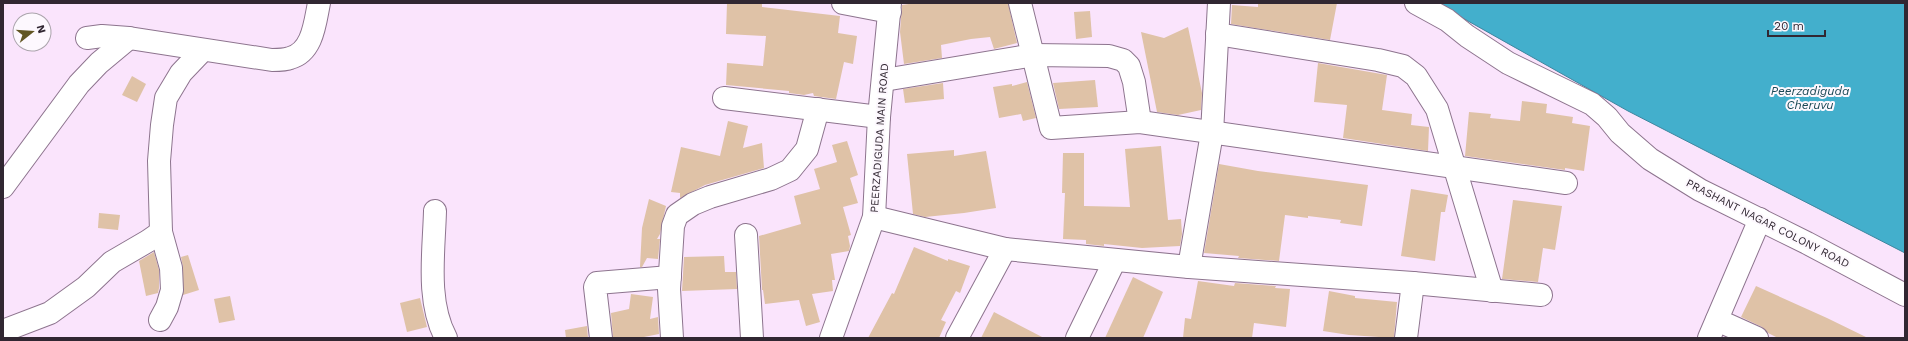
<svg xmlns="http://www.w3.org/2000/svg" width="1908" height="341" font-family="'Work Sans',sans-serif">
<rect width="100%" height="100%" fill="#fae4fc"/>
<!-- water -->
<polygon fill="#43afcc" stroke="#3e869e" points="1436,3 1905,3 1905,253 1628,111"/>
<!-- building -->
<g fill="#dfc2a7">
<polygon points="727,3 762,3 762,7 840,16 838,33 857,36 853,64 844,62 836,99 814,96 813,93 804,95 789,93 789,91 726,85 727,63 763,66 766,36 726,34"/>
<polygon points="915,3 1008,3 1017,43 994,49 990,37 971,39 941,45 942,58 904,64 900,32 902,5"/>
<polygon points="1258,3 1337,3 1330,40 1231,24 1232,5 1258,7"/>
<polygon points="1090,11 1092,37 1076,39 1074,12"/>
<polygon points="1188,27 1202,93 1201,110 1178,115 1157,112 1141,32 1164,38"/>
<polygon points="1318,63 1387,75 1382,110 1412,114 1411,125 1429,127 1428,151 1343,138 1347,105 1314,102"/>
<polygon points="132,76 146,84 137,102 122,95"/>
<polygon points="1095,80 1098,107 1059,109 1053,83"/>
<polygon points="1027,82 1036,118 1023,121 1021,114 999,118 993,87 1012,84 1012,86"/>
<polygon points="943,83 944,99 905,103 903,89"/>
<polygon points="1522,101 1547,104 1546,113 1573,117 1572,123 1590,126 1584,171 1565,168 1565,170 1465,156 1469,112 1491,114 1490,118 1520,121"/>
<polygon points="728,121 748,126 743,148 762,143 764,168 705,185 680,198 680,193 671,192 681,147 720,156"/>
<polygon points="847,141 858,175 850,178 858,203 843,207 851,235 848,236 850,246 849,251 831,254 835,280 832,280 833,291 812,294 820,322 806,326 799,300 765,304 763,290 762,290 759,236 801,224 794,196 820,189 814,169 837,162 832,145"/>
<polygon points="1161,146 1168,220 1181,219 1182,234 1180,246 1142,248 1104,244 1104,246 1086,244 1086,240 1063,239 1065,193 1062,193 1063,153 1084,153 1084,206 1130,207 1125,149"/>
<polygon points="954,150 954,156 986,151 996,208 964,213 925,217 913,214 907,154"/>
<polygon points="1219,164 1258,171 1368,185 1362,226 1340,223 1341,220 1308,216 1308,218 1285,215 1279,261 1238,258 1239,256 1204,253"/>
<polygon points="1411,189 1448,195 1445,212 1441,212 1435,261 1401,256"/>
<polygon points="649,199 666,206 660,234 657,239 660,239 658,259 647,258 642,267 640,267 642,228"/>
<polygon points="1513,200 1562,206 1555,250 1543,248 1538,282 1502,279"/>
<polygon points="99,213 120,215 118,230 98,228"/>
<polygon points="914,247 948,261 948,259 970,266 960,293 956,291 941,320 946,322 939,338 868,338 892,293 894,294"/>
<polygon points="154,252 159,270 159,288 158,293 146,296 139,261"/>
<polygon points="188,255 199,290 183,295 183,267 181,257"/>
<polygon points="724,256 725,272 736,272 737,289 682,291 684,257"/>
<polygon points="1133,277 1163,292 1143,338 1105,338"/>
<polygon points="1198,281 1234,286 1235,283 1276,286 1275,288 1290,289 1286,327 1254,323 1252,338 1183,338 1185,318 1191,319"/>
<polygon points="1756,286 1827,318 1868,338 1778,338 1768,333 1762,327 1741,317"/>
<polygon points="1329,291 1355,296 1355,298 1397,302 1394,338 1349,335 1323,331"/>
<polygon points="631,294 653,297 650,319 658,317 659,334 639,338 613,338 611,313 629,309"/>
<polygon points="230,296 235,320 219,323 214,299"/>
<polygon points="420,298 427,327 407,332 400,303"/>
<polygon points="994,312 1044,338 981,338"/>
<polygon points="587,326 588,338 566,338 565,330"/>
</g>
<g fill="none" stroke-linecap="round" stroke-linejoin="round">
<!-- minor casing -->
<g stroke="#8d748e" stroke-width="24">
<g id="minor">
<polyline points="843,3 890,12"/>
<polyline points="1020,3 1051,128 1140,122 1566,183"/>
<polyline points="1416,3 1447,20 1467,36 1508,63 1592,104 1607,117 1620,133 1650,159 1700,190 1807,243 1905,295"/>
<polyline points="1217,34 1378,60 1403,66 1416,76 1437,109 1492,291"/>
<path d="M87,38L102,36L129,38L272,60C278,60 285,60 290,58C313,52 315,22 319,3"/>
<polyline points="884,80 1034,55 1109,56 1123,60 1129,66 1134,82 1140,122"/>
<polyline points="724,98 879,117"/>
<polyline points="3,187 79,84 99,63 129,38"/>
<path d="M435,211C434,251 426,301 446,338"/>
<polyline points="874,217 1005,249 1189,267 1413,283 1541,295"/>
<polyline points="746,235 752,338"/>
<polyline points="1189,267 1212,133 1219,3"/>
<polyline points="160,320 167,307 172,290 171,268 161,232 159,161 162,125 166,98 181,73 202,51"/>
<polyline points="1717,320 1757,338"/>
<polyline points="3,331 50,313 86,287 112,262 148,241 161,232"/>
<polyline points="601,338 595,287 597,283 670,277"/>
<polyline points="672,338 669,289 673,226 677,215 693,204 710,197 771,179 790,170 807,149 818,109"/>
<polyline points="831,338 874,217 879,117 890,3"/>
<polyline points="957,338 1005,249"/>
<polyline points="1077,338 1115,260"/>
<polyline points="1406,338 1413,283"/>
<polyline points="1709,338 1760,219"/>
</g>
</g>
<!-- minor -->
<use href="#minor" stroke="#fff" stroke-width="22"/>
</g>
<g text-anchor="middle" stroke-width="4" stroke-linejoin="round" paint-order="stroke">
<!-- street labels -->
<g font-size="11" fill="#312732" stroke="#fdf8fe">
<text transform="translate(879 138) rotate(-86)" y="4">PEERZADIGUDA MAIN ROAD</text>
<text transform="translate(1768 223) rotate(27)" y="4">PRASHANT NAGAR COLONY ROAD</text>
</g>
<!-- water labels -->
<g font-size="12" font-style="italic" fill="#1a4855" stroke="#fdf8fe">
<text x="1810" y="95">Peerzadiguda<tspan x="1810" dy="14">Cheruvu</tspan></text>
</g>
</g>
<!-- border -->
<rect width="1908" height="341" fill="none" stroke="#312732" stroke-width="8"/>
<!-- north arrow -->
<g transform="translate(32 32) rotate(73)"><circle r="19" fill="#fdf8fe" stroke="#aba4ac"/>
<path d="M0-3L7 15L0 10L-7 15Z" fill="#615522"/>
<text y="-6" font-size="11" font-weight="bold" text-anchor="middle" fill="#312732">N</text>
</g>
<!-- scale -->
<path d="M1768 30v6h57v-6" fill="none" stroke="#312732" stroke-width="2"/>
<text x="1774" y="30" font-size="12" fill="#312732" stroke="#fdf8fe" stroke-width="3" paint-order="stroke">20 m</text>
</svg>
